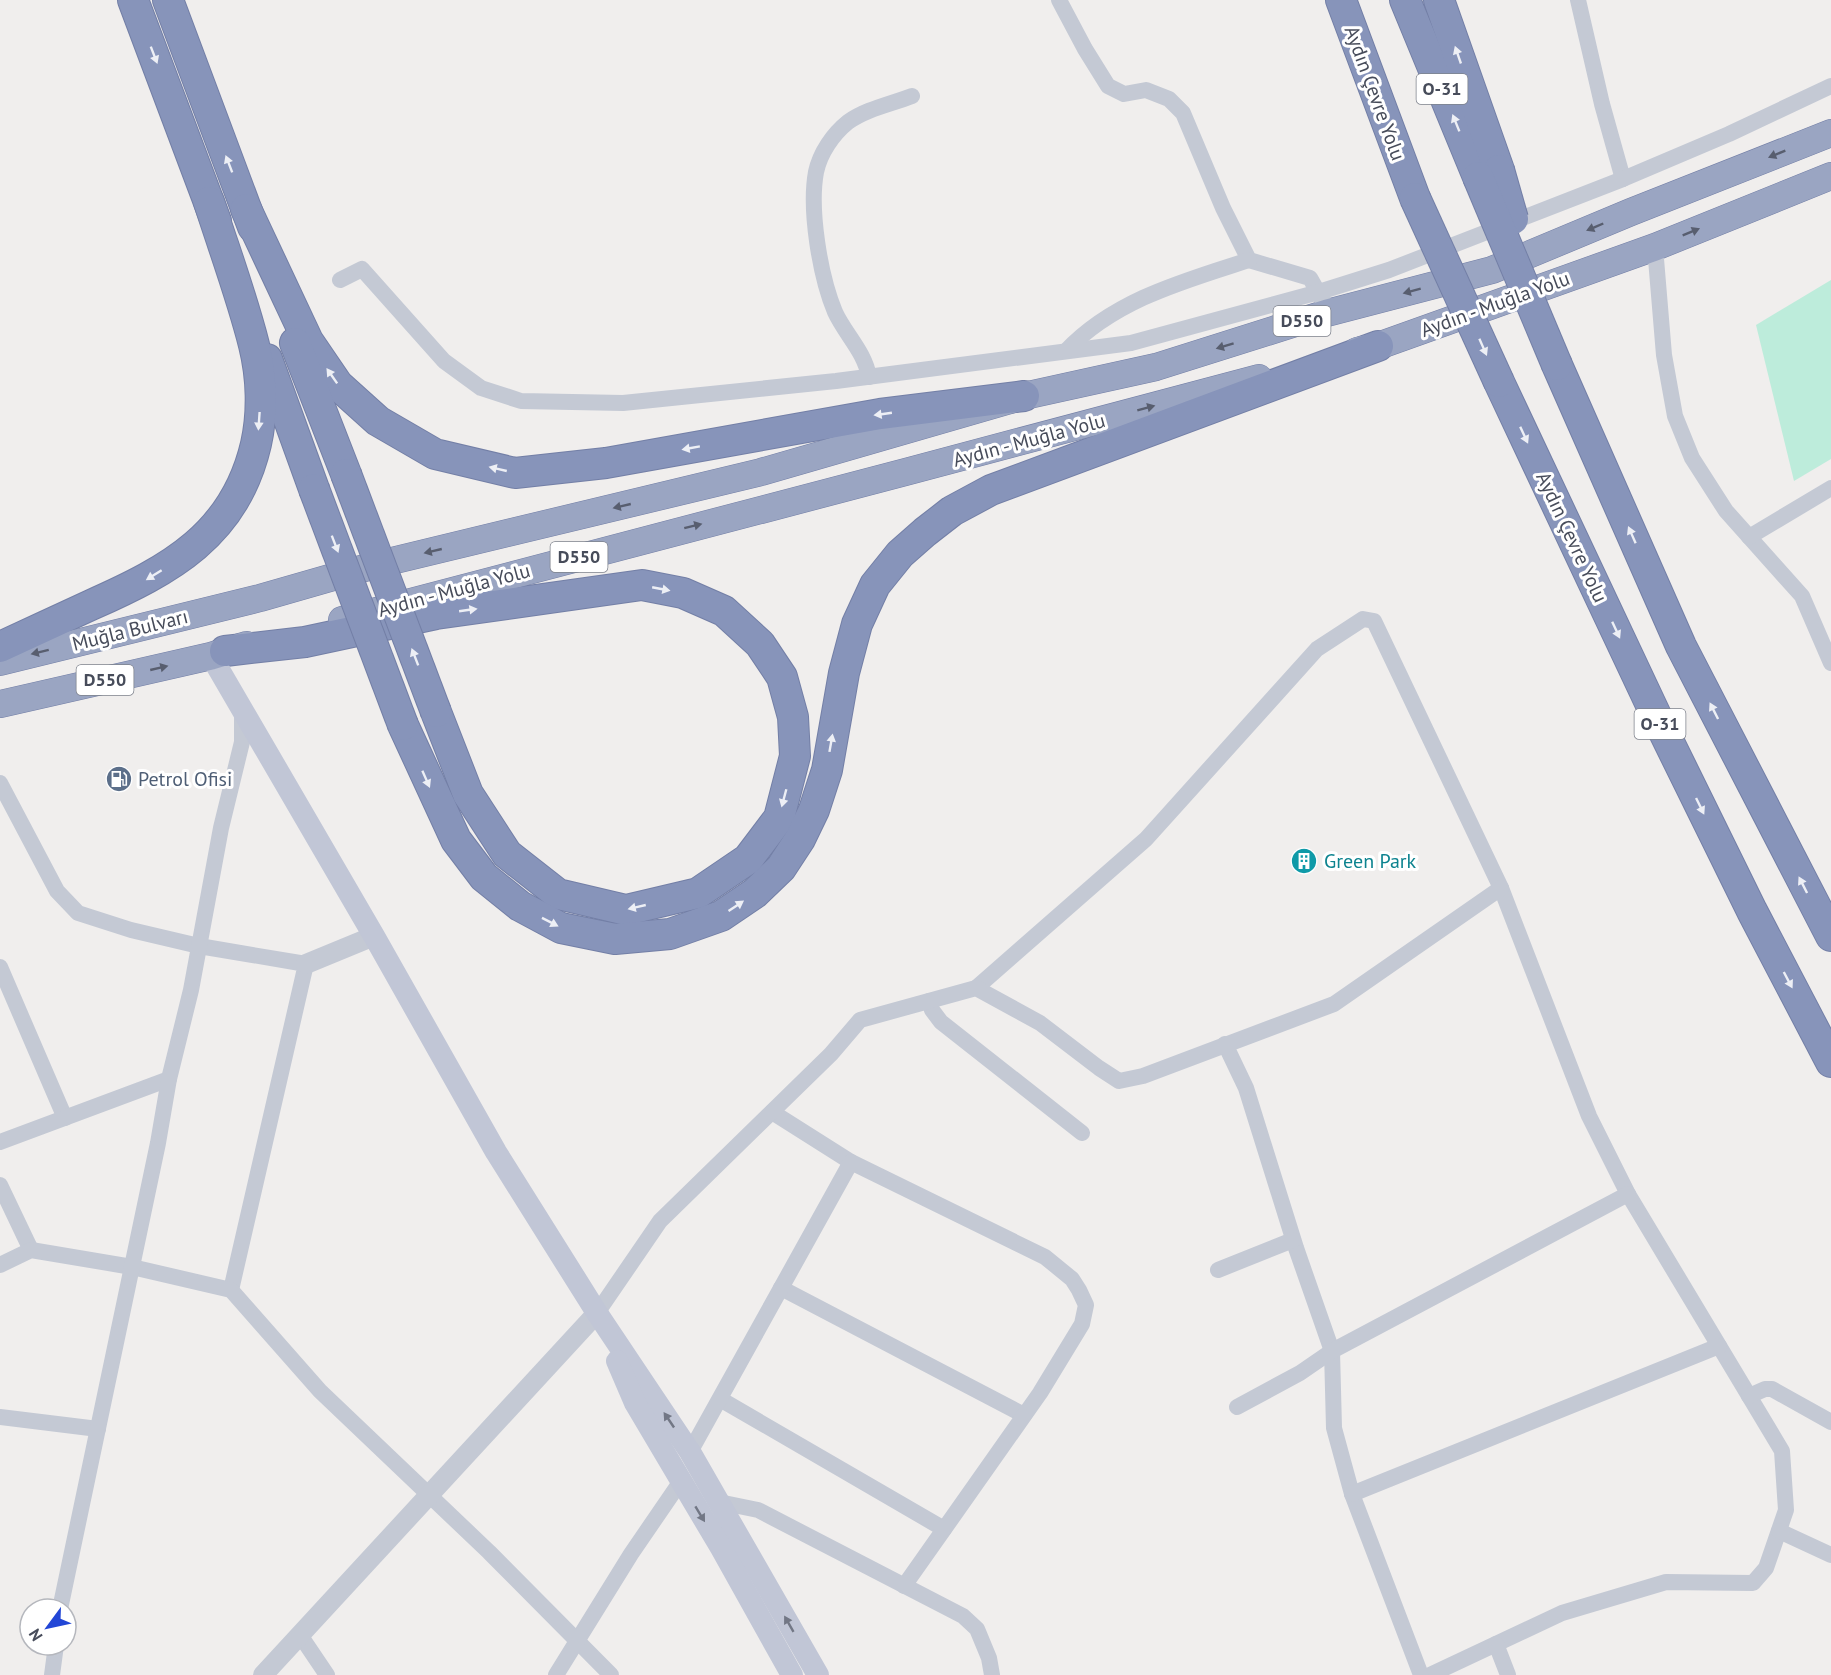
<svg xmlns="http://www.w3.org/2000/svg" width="1831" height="1675" font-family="'PT Sans',sans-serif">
<rect width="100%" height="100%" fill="#f0eeed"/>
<!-- green -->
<polygon fill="#bdecdb" points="1831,280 1831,459 1794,481 1756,325"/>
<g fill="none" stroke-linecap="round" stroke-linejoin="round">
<!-- trunk casing -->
<g stroke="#737fa6" stroke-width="28">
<g id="trunk">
<polyline points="1357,351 1378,346 1655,247 1831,176"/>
<path d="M342,620C647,538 954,461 1259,378"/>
<polyline points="0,662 260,598 375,565 761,472 1024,396 1156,367 1327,313 1492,270 1631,212 1831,133"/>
<polyline points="0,704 211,656 247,645"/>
</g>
</g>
<!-- motorway casing -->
<g stroke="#737fa6" stroke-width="32">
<g id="motorway">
<polyline points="133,0 216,221"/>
<polyline points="168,0 253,227"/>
<polyline points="1341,0 1415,198"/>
<polyline points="1405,0 1478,177"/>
<polyline points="1439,0 1499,170"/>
<polyline points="246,209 308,341 338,385 378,421 435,454 515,473 606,463 880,414 1024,396"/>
<polyline points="295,343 346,474"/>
<polyline points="267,359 314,489"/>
<polyline points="1557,365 1681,646 1831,936"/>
<polyline points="1499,382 1660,724 1752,911 1831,1062"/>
<path d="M0,647C30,633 61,619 91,605C170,570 235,535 256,444C263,413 262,377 254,345C242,297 224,249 209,202"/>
<polyline points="225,651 305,642 436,614 642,585 683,593 724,611 760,644 782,677 793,717 795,756 779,818 748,859 698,893 626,910 558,894 507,854 468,794 436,712"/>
<polyline points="403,725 456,840 484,877 520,906 561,928 615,939 670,934 721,916 755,893 781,868 800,839 814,810 827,770 844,673 857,624 875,585 900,554 925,532 952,511 991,490 1378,346"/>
</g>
</g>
<!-- minor -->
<g stroke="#c4c9d4" stroke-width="16">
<polyline points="1059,0 1085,49 1108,86 1124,94 1146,90 1169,99 1183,113 1223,208 1249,260 1310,278 1323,301"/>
<polyline points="1578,0 1602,104 1623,179"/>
<polyline points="1655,247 1664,355 1675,416 1692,458 1726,511 1802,596 1831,663"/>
<polyline points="340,280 362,269 444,361 481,388 521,401 623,403 836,381 1131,343 1319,292 1389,270 1623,179 1729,134 1831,86"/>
<path d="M1066,351C1114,300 1184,281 1249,260"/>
<path d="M869,377C865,352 845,334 835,312C820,276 809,210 816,172C820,153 833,134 848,122C866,109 891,104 912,96"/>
<polyline points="1749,537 1831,488"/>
<polyline points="0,783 57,891 78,913 131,930 199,946 306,964 231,1290"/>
<polyline points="0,967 65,1118"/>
<polyline points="976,988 1146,839 1317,649 1363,619 1374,621 1501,888 1589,1116 1628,1194 1782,1451 1786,1510 1766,1568 1753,1583 1666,1582 1562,1613 1430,1675"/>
<polyline points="929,1001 932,1010 941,1022 1082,1133"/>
<polyline points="1225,1044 1246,1088 1296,1248 1332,1351 1334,1428 1352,1494 1421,1675"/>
<polyline points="772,1112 851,1162"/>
<polyline points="0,1142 169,1079"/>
<polyline points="0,1185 31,1250"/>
<polyline points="0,1265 31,1250 132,1267 231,1290 320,1391 489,1552 611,1675"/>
<polyline points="1218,1270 1293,1240"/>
<polyline points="781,1288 1024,1415"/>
<polyline points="597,1313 660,1221 831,1054 860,1020 976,988 1040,1023 1099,1068 1119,1081 1143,1076 1334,1004 1501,888"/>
<polyline points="1749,1396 1765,1389 1772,1389 1831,1422"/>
<polyline points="720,1399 944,1529"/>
<polyline points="1237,1407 1300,1373 1332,1351 1628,1194"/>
<polyline points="0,1417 98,1429"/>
<polyline points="690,1452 851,1162 1045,1257 1072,1279 1079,1290 1086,1305 1082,1324 1040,1393 904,1586"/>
<polyline points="1352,1494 1719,1346"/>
<polyline points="719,1502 758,1510 963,1616 977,1629 989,1658 992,1675"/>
<polyline points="1779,1531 1831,1555"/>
<polyline points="60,1609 158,1143 169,1079 191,990 221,828 242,742 242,711"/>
<polyline points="300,1635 327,1675"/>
<polyline points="1496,1644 1508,1675"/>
<polyline points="52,1675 56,1645"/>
<polyline points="556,1675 631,1554 681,1481"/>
</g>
<!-- tertiary -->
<g stroke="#c4c9d4" stroke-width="20">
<polyline points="306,964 374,936"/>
<polyline points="263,1675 597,1313"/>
</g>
<!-- secondary -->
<g stroke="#c1c6d6" stroke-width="22">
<polyline points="211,656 374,936 496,1152 597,1313 690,1452 818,1675"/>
<polyline points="617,1361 635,1403 721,1548 792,1675"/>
</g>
<!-- trunk -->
<use href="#trunk" stroke="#9aa5c2" stroke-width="27"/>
<!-- motorway -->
<use href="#motorway" stroke="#8794ba" stroke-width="30"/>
<!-- motorway-bridge casing -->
<g stroke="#737fa6" stroke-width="32" stroke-linecap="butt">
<g id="motorway-bridge">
<polyline points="1499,170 1513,219"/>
<polyline points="1478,177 1557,365"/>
<polyline points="1415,198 1499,382"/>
<polyline points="346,474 436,712"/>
<polyline points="314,489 403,725"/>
</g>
</g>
<!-- motorway-bridge -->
<use href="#motorway-bridge" stroke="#8794ba" stroke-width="30"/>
</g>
<!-- one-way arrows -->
<defs><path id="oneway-solid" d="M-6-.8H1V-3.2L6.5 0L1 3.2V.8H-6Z" transform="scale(1.5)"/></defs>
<g fill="#edeff5">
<use href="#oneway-solid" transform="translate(154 55) rotate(69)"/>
<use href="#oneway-solid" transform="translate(1458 55) rotate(-109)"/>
<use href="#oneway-solid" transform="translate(1456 123) rotate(-112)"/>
<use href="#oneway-solid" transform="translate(229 164) rotate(-111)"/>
<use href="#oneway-solid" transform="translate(1483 347) rotate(66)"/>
<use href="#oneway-solid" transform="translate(332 376) rotate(-125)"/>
<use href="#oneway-solid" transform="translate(883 414) rotate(172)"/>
<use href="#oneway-solid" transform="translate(259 421) rotate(94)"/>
<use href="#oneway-solid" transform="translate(1524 435) rotate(65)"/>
<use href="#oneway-solid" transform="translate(691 448) rotate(170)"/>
<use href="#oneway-solid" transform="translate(498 469) rotate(-167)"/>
<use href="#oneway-solid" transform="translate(1632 535) rotate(-114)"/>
<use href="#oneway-solid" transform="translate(335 544) rotate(69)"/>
<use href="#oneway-solid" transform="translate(154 575) rotate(148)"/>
<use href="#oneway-solid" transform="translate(661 589) rotate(11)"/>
<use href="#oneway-solid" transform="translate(468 610) rotate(-8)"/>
<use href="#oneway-solid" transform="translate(1616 630) rotate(65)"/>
<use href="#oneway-solid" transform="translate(415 657) rotate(-111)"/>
<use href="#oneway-solid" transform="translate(1714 711) rotate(-117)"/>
<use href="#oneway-solid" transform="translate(831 743) rotate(-80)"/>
<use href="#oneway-solid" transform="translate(426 779) rotate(66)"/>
<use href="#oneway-solid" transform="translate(784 798) rotate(105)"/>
<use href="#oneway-solid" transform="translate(1700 806) rotate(64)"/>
<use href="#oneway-solid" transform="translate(1803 885) rotate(-117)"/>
<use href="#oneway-solid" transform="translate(736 906) rotate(-34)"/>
<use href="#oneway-solid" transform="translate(637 907) rotate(167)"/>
<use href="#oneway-solid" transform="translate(550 922) rotate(27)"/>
<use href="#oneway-solid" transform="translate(1788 980) rotate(62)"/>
</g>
<g fill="#585e6f">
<use href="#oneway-solid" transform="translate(1777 154) rotate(158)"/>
<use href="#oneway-solid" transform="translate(1595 227) rotate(157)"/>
<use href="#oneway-solid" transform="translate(1691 232) rotate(-22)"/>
<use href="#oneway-solid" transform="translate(1412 291) rotate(165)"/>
<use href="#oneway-solid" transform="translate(1225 346) rotate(163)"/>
<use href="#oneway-solid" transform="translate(1146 408) rotate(-15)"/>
<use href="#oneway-solid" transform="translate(622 506) rotate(167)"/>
<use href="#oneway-solid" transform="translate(693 526) rotate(-14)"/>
<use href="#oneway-solid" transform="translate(433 551) rotate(167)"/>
<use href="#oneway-solid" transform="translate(40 652) rotate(166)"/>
<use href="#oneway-solid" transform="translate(159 668) rotate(-13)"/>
</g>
<g fill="#727785">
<use href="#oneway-solid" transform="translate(669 1420) rotate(-124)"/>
<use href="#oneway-solid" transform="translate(700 1514) rotate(59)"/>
<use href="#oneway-solid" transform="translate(789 1624) rotate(-120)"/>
</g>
<!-- icons -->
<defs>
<g id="fuel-disc" transform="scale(1.35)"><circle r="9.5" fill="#5c6f8a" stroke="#fff"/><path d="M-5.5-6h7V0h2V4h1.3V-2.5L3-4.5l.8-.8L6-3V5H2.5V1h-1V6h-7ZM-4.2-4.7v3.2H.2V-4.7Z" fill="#fff"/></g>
<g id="building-disc" transform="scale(1.35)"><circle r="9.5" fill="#0f9aa8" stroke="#fff"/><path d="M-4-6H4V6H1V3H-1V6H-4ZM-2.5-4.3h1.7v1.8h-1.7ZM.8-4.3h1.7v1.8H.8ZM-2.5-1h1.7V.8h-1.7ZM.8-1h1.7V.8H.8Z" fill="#fff"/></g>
</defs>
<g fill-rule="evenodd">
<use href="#fuel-disc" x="119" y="779"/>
<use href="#building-disc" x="1304" y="861"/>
</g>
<g text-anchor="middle" stroke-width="6" stroke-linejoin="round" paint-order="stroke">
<!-- shield labels -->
<g fill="#fff" stroke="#7e828c" stroke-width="1.5">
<rect x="1416.5" y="74" width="51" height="30" rx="4.5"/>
<rect x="1273.5" y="306" width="57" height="30" rx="4.5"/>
<rect x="550.5" y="542" width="57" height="30" rx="4.5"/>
<rect x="76.5" y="665" width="57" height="30" rx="4.5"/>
<rect x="1634.5" y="709" width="51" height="30" rx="4.5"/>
</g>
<g font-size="18" font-weight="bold" fill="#474c5a">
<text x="1442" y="95">O-31</text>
<text x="1302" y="327">D550</text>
<text x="579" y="563">D550</text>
<text x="105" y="686">D550</text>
<text x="1660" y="730">O-31</text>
</g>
<!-- street labels -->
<g font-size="20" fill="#474c5a" stroke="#fff">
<text transform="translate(1375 93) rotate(70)" y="7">Aydın Çevre Yolu</text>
<text transform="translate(1495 304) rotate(-20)" y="7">Aydın - Muğla Yolu</text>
<text transform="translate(1029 440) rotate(-15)" y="7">Aydın - Muğla Yolu</text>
<text transform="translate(1572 537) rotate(65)" y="7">Aydın Çevre Yolu</text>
<text transform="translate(454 590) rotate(-15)" y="7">Aydın - Muğla Yolu</text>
<text transform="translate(130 630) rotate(-14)" y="7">Muğla Bulvarı</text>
</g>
<!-- service labels -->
<g font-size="20" fill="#4e5e75" stroke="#fff" text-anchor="start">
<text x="138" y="786">Petrol Ofisi</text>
</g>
<!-- culture labels -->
<g font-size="20" fill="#0d838f" stroke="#fff" text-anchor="start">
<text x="1324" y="868">Green Park</text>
</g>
</g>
<!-- north arrow -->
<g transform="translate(48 1627) rotate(237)"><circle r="28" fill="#ffffff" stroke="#b5b7bd" stroke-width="1.5"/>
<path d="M0-4.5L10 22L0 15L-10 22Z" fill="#2246d6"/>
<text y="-9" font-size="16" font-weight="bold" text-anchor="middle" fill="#474c5a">N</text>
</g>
</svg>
